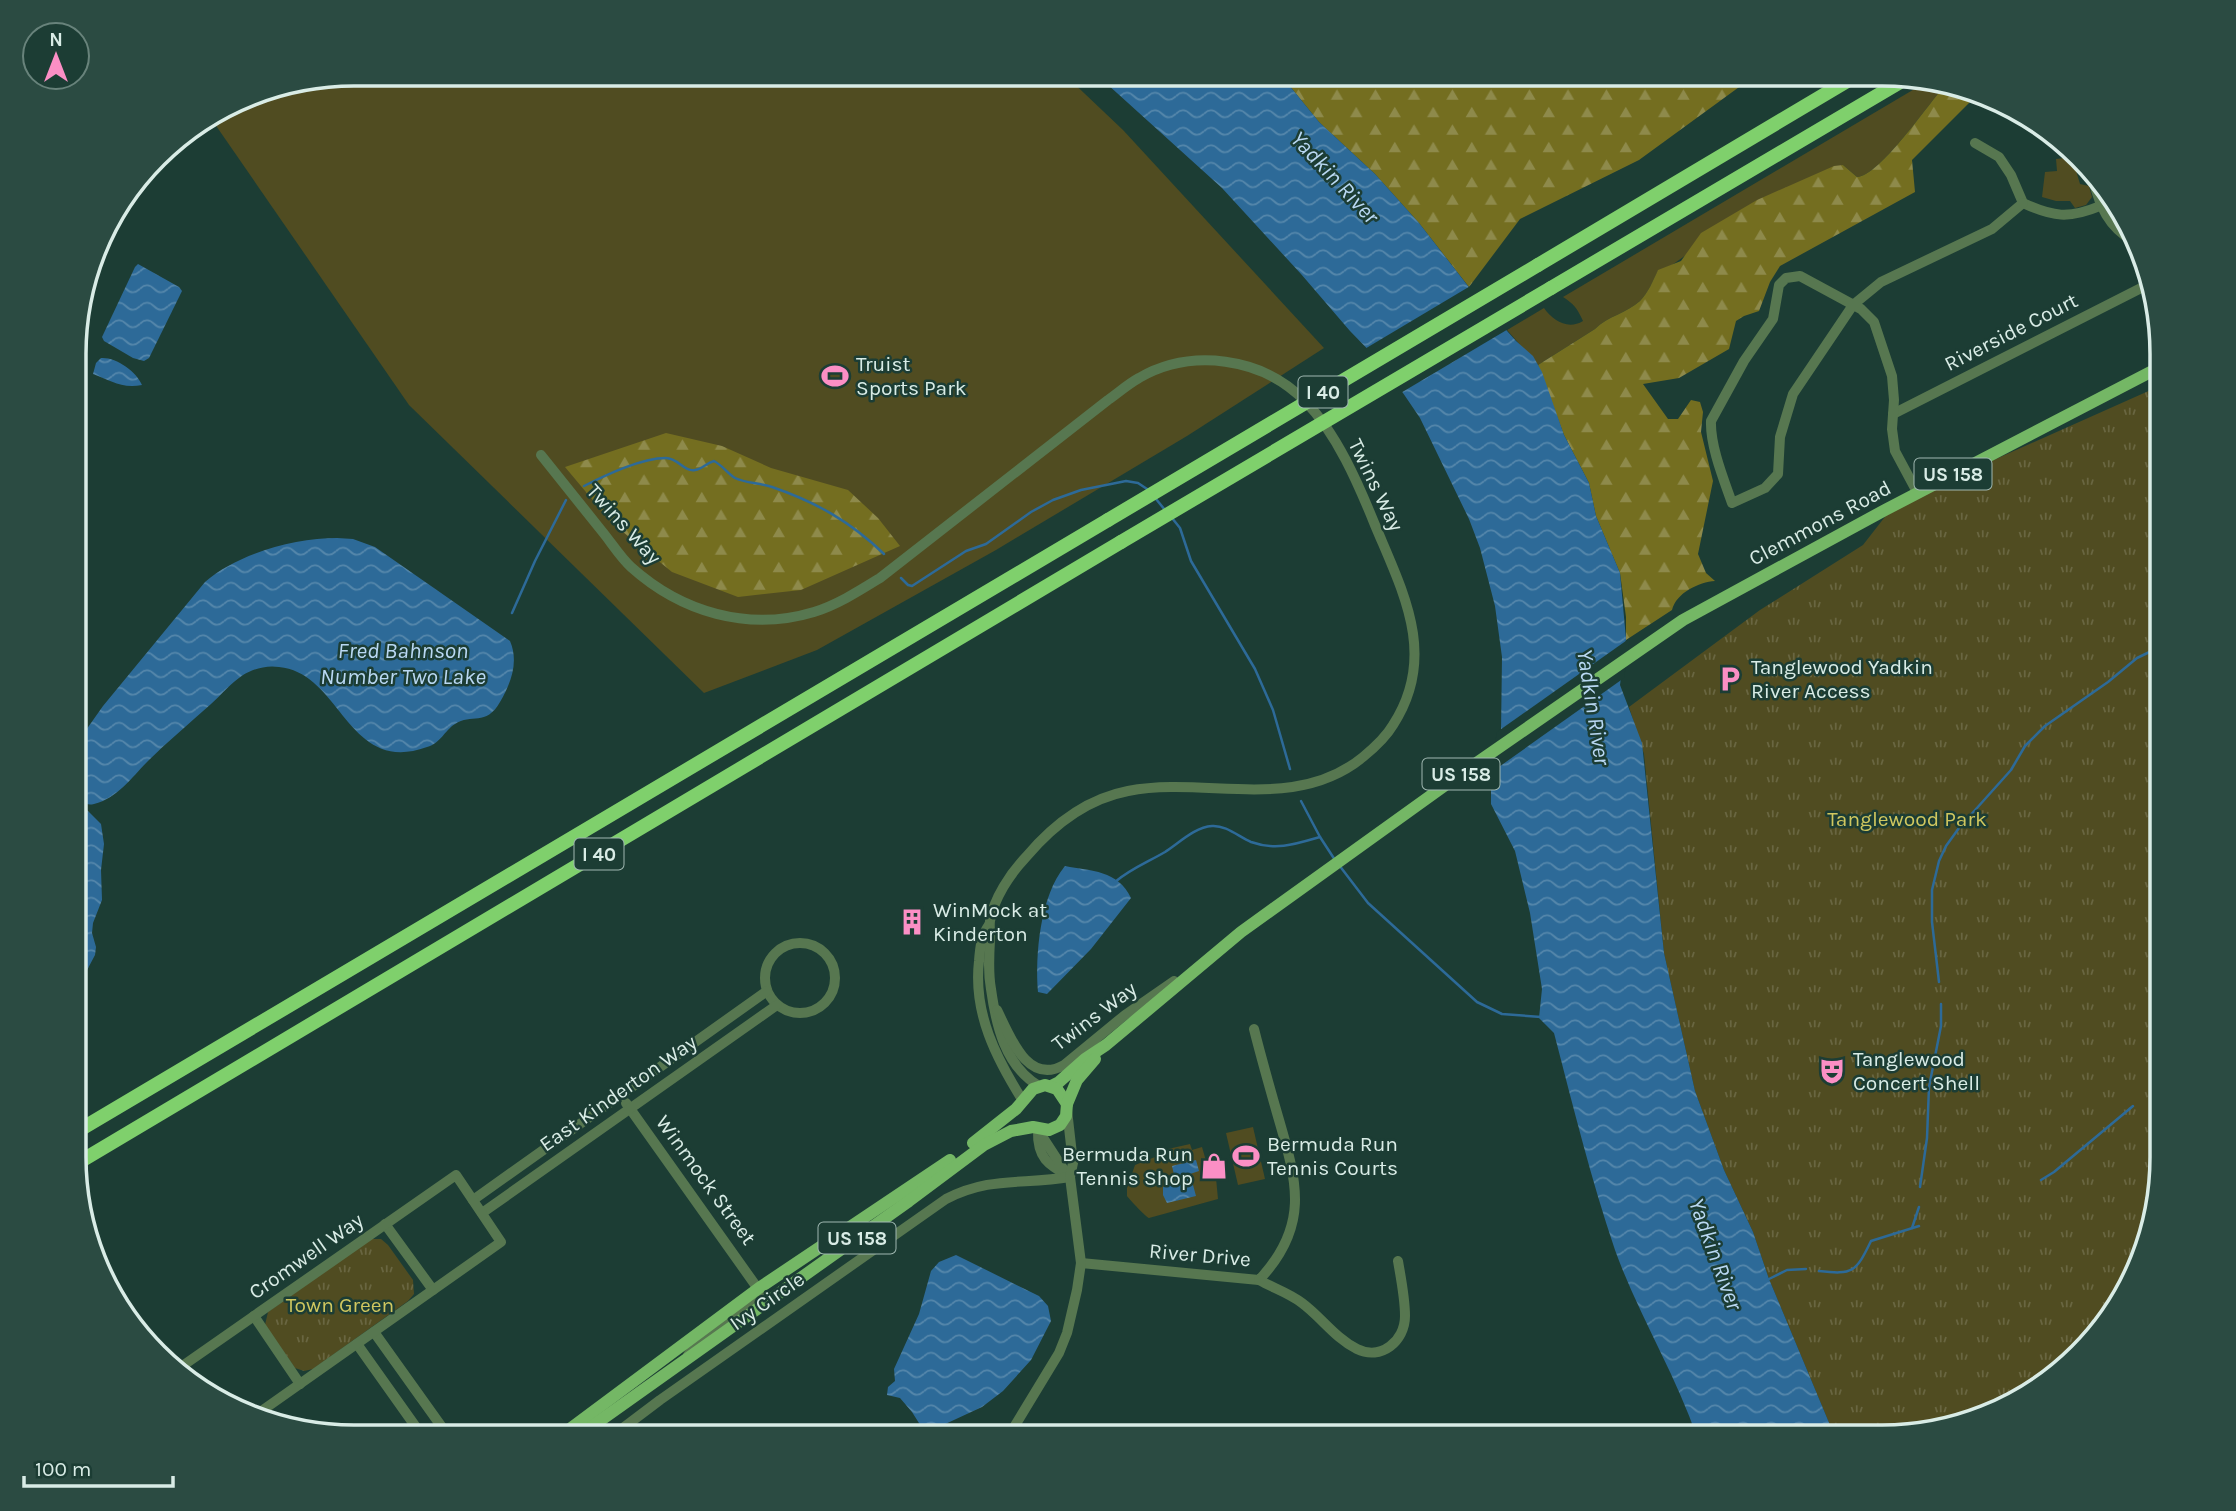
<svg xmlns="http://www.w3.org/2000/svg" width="2236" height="1511" font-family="Karla,sans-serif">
<defs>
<pattern id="forest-firs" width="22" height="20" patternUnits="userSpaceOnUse" patternTransform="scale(1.75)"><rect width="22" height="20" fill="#746e20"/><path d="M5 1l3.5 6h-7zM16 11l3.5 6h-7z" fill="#8e8a4b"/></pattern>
<pattern id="park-tufts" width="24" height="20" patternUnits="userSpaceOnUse" patternTransform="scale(1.75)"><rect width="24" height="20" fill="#504c21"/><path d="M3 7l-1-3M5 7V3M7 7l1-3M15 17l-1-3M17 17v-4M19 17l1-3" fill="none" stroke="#696641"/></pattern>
<pattern id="water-waves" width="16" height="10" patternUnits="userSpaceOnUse" patternTransform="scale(1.75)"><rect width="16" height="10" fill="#2d6a98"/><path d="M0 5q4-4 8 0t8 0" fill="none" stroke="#5587ab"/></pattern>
</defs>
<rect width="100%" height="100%" fill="#1c3d34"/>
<!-- grass -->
<g fill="#504c21">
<polygon points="354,74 1064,74 1123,130 1324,348 1187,436 996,550 817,650 704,693 409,405 210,117 247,95"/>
<path d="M1928,81L1946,84C1929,103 1880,176 1857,177L1843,165L1686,255L1672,265L1658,271C1653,281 1648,293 1640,301C1627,313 1608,316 1595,329L1538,365L1507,330L1544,308C1553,321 1568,330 1583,321C1577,308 1574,304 1563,297Z"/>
<polygon points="2072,157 2080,184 2089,186 2092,197 2086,205 2075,208 2070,201 2056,201 2042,197 2045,172 2057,171 2056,159"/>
<polygon points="1253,1127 1265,1179 1238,1185 1226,1133"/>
<path d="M1190,1144L1192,1150L1202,1147L1211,1178H1216L1218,1199L1149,1218C1146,1217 1130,1200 1127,1196V1188L1135,1165L1155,1157L1156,1162L1170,1159L1168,1149Z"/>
</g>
<!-- forest -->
<g fill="url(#forest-firs)">
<polygon points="1280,74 1740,74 1746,82 1639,160 1520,219 1469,287 1419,223 1375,174 1319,122"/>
<path d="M1946,84L1972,88L1980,92L1912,160L1915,192L1780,266L1770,282L1759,311L1744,316L1736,321L1729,349L1679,378L1643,384L1668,419H1678L1691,400L1700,402L1703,412L1701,432L1713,481L1698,554L1706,573L1715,581C1699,582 1676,593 1672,610L1626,640V617L1620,573L1596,516L1589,483L1564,435L1538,365L1595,329C1608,316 1627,313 1640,301C1648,293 1653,281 1658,270L1681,261L1701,233L1757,200L1834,166L1843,165L1857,177C1880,176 1929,103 1946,84Z"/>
<polygon points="666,433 722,446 771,468 848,490 878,518 900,546 801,590 738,597 672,572 612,523 565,467"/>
</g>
<!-- park -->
<g fill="url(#park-tufts)">
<polygon points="2162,385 2162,1175 2148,1247 2115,1313 2022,1400 1900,1437 1835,1437 1769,1279 1753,1232 1724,1170 1695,1091 1664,953 1644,754 1629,707 1760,610 1863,545 1895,504"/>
<polygon points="371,1239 381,1239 388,1245 413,1280 414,1294 408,1301 313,1369 304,1371 295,1368 265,1325 268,1312"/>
</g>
<!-- water -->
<g fill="url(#water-waves)">
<path d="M1096,74H1280L1319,122L1375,174L1419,223L1475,295L1516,341L1533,356L1542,372L1564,435L1589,483L1596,516L1620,573L1626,639L1620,685L1642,743L1664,953L1695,1091L1724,1170L1753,1232L1769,1279L1835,1437H1697C1675,1373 1638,1314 1615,1250C1591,1179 1573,1106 1554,1033L1539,1018L1542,989L1530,913L1515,851L1491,804V782L1501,733L1502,657L1495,606L1480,548L1469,519L1420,418L1386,368L1350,331L1301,274L1222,188Z"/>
<polygon points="138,264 179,287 182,291 149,358 144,361 133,358 104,341 102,337 135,267"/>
<path d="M101,358C116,357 136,371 142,385C121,389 110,380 93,374L96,363Z"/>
<path d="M337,538L353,539L375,547L510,641C519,662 511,683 500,702C486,727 471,713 455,724C444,731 441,743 427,747C347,776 342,673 279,667C266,665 253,669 243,675C231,683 222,694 211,704C190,723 168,741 148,761C132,777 118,798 94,804C86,806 82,802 76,796V745L79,740L103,706L205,582C237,554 294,538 337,538Z"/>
<polygon points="76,799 101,824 104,844 101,870 102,900 93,923 92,933 96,947 95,955 86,972 76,1002"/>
<path d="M1065,866C1091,871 1118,870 1131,898L1091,949L1047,994L1038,992C1035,955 1040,896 1065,866Z"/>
<polygon points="1196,1160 1199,1171 1190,1174 1196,1196 1167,1203 1163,1195 1163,1187 1176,1183 1172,1166"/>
<polygon points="956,1255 1039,1296 1048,1306 1051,1321 1031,1360 1003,1391 982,1407 928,1432 924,1431 912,1412 900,1398 887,1395 888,1387 895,1381 894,1369 919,1314 931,1271 939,1262"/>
</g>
<!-- pier -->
<g fill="#1c3d34">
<polygon points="1472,285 1510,328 1399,394 1383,370 1363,350"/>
<polygon points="1630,638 1624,678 1489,774 1497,732"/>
</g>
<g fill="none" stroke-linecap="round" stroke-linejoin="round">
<!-- stream -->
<g stroke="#2d6a98" stroke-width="2.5">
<path d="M584,486C606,475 641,458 666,458C678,458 684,472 695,470C703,469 706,463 714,461C722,465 727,473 735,478C745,483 760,483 772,487C816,502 851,522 884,554"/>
<polyline points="1156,499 1165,510"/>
<polyline points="1172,518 1180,528 1191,561 1255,669 1273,710 1290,769"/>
<polyline points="901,578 908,585 912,586 966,551 986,544 1031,512 1053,500 1081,490 1126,481 1138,483 1150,491"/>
<polyline points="512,613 535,561 566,500"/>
<polyline points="1301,801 1320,837 1335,860"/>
<polyline points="1339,865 1368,903 1477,1002 1502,1014 1541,1017"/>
<path d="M1115,882C1130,869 1148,862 1165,852C1179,843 1195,827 1212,826C1226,825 1239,837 1251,842C1276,851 1296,844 1320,837"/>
<polyline points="1939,982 1932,922 1932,890 1939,861 1946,846 1959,828 2011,770 2025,746 2045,726 2108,682 2137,658 2162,646"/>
<polyline points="2041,1180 2054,1172 2133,1106"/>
<polyline points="1920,1187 1927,1138 1929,1087 1941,1026 1941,1004"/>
<polyline points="1912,1228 1919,1207"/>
<path d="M1819,1271C1853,1275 1856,1272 1871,1241L1919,1226"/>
<polyline points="1769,1279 1787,1270 1806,1269"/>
</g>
<!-- minor -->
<g stroke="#577750" stroke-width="10">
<path d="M1975,143L1999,157L2011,175L2023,203C2053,217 2069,219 2100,206"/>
<path d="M2093,179C2100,207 2108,226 2133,241"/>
<polyline points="1893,414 2147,285"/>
<path d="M541,455C561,480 581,505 601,530C611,542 620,557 631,567C681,612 748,632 814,612C837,605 859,591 880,578L1108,400C1118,393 1128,384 1139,378C1191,348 1262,357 1305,401C1337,434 1358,483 1375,525C1403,592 1438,656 1393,725C1386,737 1374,748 1363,757C1295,813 1207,776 1128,791C1086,799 1053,825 1026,857C1010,874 994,898 990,921C989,928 991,934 990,940C989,957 988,973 991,989C996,1025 1005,1066 1039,1086"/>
<path d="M1917,492L1895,451L1892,429L1894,400L1892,376L1874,322L1861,309L1800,276L1786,278L1779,285L1773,319L1744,361L1711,421C1710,446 1724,480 1732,503L1765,488L1778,474L1780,437L1793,394L1853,305L1881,282L1992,229L2023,203"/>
<path d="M989,925C981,936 980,948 979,961C973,1013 996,1058 1023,1101"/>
<circle cx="800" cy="978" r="35"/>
<path d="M997,1010C1010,1036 1027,1086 1064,1065L1125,1015L1174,981"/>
<polyline points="626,1103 761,1293 755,1300 695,1346 688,1355"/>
<path d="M1038,1130C1037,1158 1048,1165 1070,1177"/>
<polyline points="1038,1130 1066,1173"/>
<polyline points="473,1200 767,991"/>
<polyline points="482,1213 777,1005"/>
<polyline points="385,1224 433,1290"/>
<path d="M1081,1263L1259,1280C1312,1224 1296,1179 1277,1113C1269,1085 1261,1057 1254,1029"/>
<path d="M1259,1280C1273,1288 1289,1293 1302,1303C1321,1317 1335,1338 1357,1349C1381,1361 1405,1341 1405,1316C1405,1298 1401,1279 1398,1261"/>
<polyline points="254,1316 300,1384"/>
<polyline points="374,1332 449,1437"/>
<polyline points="357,1344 423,1437"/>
<polyline points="178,1369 456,1175 501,1242 253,1417"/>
<path d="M611,1437L660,1400L946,1199C991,1176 1022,1185 1070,1177"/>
<polyline points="1008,1437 1059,1353 1067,1333 1077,1290 1081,1263 1070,1177 1073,1163 1067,1110"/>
</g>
<!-- major -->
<g stroke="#74b765" stroke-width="12">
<polyline points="1051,1086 1059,1082 1085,1059 1106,1045 1241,932 1465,771 1683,620 1885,510 2162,366"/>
<polyline points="973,1143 1016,1109 1033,1089 1045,1085 1057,1089 1067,1104"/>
<polyline points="559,1437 759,1288 950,1160"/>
<polyline points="577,1437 909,1201 984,1145 1011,1131 1033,1127 1049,1130 1060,1125 1066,1116 1067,1104 1077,1080 1095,1059"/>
</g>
<!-- highway -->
<g stroke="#7fd06c" stroke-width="14">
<polyline points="1538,265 1859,74"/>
<polyline points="1551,288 1907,78"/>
<polyline points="76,1132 1108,520"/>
<polyline points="76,1164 1121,542"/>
</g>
<!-- highway-bridge -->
<g stroke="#7fd06c" stroke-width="14">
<polyline points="1108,520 1538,265"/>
<polyline points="1121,542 1551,288"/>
</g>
</g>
<!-- icons -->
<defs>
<g id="stadium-bare" transform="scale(2.1)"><path d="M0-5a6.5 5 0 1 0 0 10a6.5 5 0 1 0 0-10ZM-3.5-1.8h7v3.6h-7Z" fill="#fb8fc5" stroke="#1c3d34" stroke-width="2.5" paint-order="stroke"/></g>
<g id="parking-bare" transform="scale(2.1)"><path d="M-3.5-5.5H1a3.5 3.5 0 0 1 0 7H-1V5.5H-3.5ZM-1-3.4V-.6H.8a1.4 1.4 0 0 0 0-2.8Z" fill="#fb8fc5" stroke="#1c3d34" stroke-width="2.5" paint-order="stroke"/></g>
<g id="building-bare" transform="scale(2.1)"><path d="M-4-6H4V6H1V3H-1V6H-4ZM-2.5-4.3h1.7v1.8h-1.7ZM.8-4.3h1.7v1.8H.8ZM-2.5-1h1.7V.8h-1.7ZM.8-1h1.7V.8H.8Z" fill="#fb8fc5" stroke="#1c3d34" stroke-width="2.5" paint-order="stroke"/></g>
<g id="theatre-bare" transform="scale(2.1)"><path d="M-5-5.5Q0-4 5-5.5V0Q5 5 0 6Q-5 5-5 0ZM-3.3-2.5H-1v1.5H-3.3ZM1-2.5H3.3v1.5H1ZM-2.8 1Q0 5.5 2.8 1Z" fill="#fb8fc5" stroke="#1c3d34" stroke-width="2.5" paint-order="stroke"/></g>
<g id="shop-bare" transform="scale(2.1)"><path d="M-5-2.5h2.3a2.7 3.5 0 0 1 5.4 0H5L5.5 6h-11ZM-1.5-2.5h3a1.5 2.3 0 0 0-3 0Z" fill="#fb8fc5" stroke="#1c3d34" stroke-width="2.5" paint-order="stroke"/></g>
</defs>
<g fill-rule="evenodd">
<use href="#stadium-bare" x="835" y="376"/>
<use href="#parking-bare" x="1730" y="679"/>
<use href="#building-bare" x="912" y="922"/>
<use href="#theatre-bare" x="1832" y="1071"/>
<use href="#stadium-bare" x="1246" y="1156"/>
<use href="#shop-bare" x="1214" y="1166"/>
</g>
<g text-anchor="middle" stroke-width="5" stroke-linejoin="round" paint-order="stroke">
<!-- shield labels -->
<g fill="#1c3d34" stroke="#a0b8b1" stroke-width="2">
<rect x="1298.5" y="376.5" width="49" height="31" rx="5"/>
<rect x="1914.5" y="458.5" width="77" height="31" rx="5"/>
<rect x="1422.5" y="758.5" width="77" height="31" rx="5"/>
<rect x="574.5" y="838.5" width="49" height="31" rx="5"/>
<rect x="818.5" y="1222.5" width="77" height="31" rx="5"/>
</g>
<g font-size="19" font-weight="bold" fill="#d9ece6">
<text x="1323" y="399">I 40</text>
<text x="1953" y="481">US 158</text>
<text x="1461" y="781">US 158</text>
<text x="599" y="861">I 40</text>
<text x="857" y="1245">US 158</text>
</g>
<!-- street labels -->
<g font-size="21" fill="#d9ece6" stroke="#1c3d34">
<text transform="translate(2011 332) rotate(-27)" y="7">Riverside Court</text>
<text transform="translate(1376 485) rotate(64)" y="7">Twins Way</text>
<text transform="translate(1820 523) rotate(-28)" y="7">Clemmons Road</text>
<text transform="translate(624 524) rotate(48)" y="7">Twins Way</text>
<text transform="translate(1094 1016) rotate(-37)" y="7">Twins Way</text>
<text transform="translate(618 1093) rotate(-35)" y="7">East Kinderton Way</text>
<text transform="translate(706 1180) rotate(54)" y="7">Winmock Street</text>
<text transform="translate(1200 1255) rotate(5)" y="7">River Drive</text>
<text transform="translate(306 1256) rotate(-35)" y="7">Cromwell Way</text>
<text transform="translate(767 1301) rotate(-35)" y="7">Ivy Circle</text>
</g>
<!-- poi labels -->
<g font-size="21" fill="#d9ece6" stroke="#1c3d34" text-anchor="start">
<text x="856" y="371">Truist<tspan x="856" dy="24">Sports Park</tspan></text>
<text x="1751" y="674">Tanglewood Yadkin<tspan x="1751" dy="24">River Access</tspan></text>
<text x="933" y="917">WinMock at<tspan x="933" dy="24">Kinderton</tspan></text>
<text x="1853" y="1066">Tanglewood<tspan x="1853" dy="24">Concert Shell</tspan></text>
<text x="1267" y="1151">Bermuda Run<tspan x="1267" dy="24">Tennis Courts</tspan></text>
<text x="1193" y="1161" text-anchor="end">Bermuda Run<tspan x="1193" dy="24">Tennis Shop</tspan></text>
</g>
<!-- park labels -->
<g font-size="21" fill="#d0c75f" stroke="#1c3d34">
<text x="1907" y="826">Tanglewood Park</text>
<text x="340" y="1312">Town Green</text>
</g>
<!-- water labels -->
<g font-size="23" font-style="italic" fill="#b9d8f3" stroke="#1c3d34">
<text transform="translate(1335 177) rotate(47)" y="8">Yadkin River</text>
<text x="403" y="658">Fred Bahnson<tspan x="403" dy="26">Number Two Lake</tspan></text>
<text transform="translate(1594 707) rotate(81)" y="8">Yadkin River</text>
<text transform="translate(1716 1254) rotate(70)" y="8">Yadkin River</text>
</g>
</g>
<!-- crop -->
<path d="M0 0H2236V1511H0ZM354 86H1882A268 268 0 0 1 2150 354V1157A268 268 0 0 1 1882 1425H354A268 268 0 0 1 86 1157V354A268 268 0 0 1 354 86Z" fill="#2b4b42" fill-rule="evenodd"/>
<path fill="none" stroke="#d9ece6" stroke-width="3.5" d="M354 86H1882A268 268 0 0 1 2150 354V1157A268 268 0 0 1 1882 1425H354A268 268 0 0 1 86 1157V354A268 268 0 0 1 354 86Z"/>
<!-- north arrow -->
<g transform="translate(56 56)"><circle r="33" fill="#1c3d34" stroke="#68837b" stroke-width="2"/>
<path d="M0-5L12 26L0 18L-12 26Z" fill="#fb8fc5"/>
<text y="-10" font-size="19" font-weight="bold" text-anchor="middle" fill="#d9ece6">N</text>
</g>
<!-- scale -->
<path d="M24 1476v10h149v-10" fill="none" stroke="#d9ece6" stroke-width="3.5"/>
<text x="35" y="1476" font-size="21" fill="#d9ece6" stroke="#1c3d34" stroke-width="5" paint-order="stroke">100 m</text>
</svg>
